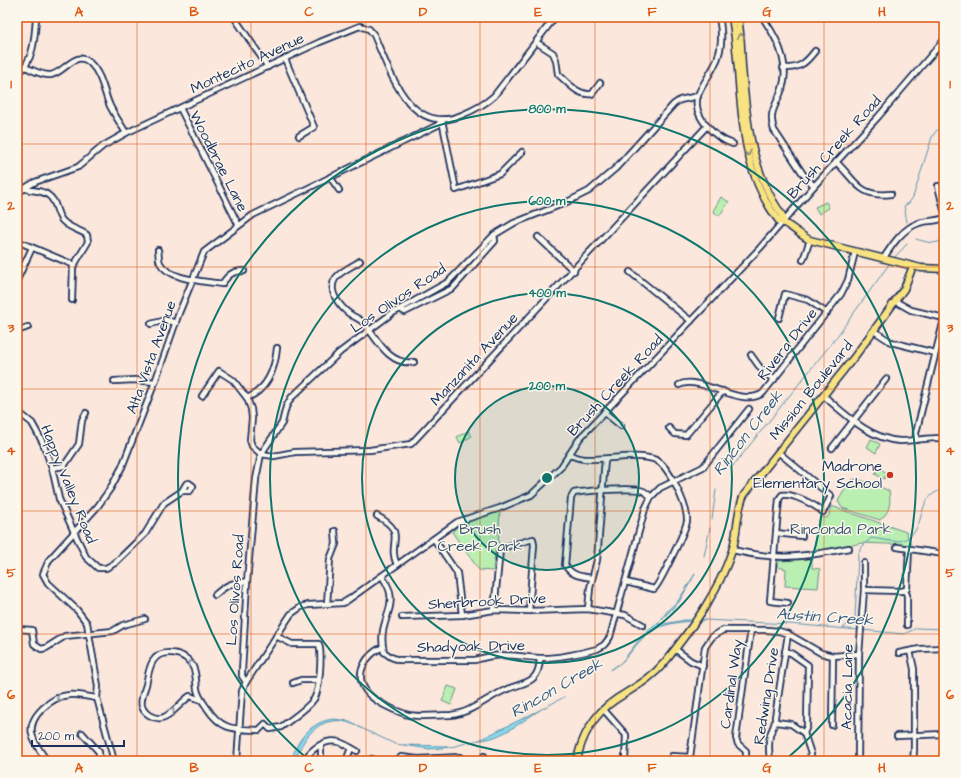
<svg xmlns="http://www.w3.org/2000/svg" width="961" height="778" font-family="'Architects Daughter',sans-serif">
<rect width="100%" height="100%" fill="#fbe7db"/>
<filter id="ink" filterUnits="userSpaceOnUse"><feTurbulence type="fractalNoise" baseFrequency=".025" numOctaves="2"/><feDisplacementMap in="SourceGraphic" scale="8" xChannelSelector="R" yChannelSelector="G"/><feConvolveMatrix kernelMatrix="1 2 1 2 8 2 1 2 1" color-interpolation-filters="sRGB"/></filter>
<g filter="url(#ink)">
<!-- green -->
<g fill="#b9efb1" stroke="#6a8f88">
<polygon points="721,197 729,202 719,216 713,211"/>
<polygon points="826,202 829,208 819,214 815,207"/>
<polygon points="468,431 472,436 460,443 457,437"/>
<polygon points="871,439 880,444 876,453 867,447"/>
<polygon points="879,468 887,473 884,479 875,474"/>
<path d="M855,479L874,484L889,491C891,503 890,512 880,520L842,508L838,501L850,481Z"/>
<path d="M831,506L906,532L911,545L862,543L815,552C815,540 815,529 820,517L827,518L829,515Z"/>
<path d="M500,511L498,547L495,552L493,571L479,570L452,532C463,519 485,515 500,511Z"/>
<polygon points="812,559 812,568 820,569 818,588 785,586 786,569 778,567 778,561"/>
<polygon points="448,686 457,689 451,705 442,701"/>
</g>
<!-- water -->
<g fill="#8ad8e9" stroke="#5e94b1">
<polygon points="695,574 679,602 660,621 668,610 678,601"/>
<path d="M685,620H705C681,622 658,622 641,640C634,647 629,655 622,662L641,637L660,621L658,625Z"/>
<path d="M540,710C522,721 500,740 479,740Z"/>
<path d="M333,719L350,721L360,727C354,725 348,722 342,721C316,718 302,740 295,761H291C297,740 310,722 333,719Z"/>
<polygon points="404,745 445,746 452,747 429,749"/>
</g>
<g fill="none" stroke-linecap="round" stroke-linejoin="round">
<!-- stream -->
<g stroke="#5e94b1" stroke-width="1">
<polyline points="907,222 904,206 909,203 913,197 932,137 936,131 944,127"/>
<path d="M916,239C926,242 934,245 944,240"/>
<polyline points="893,259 907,244"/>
<polyline points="733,466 835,339 890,263"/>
<polyline points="712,519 716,490"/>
<polyline points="704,556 710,528"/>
<polyline points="705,620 790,624 859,630"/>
<path d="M843,628L855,618L858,555L861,548L871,538C880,539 891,542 899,541C931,534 911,497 944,489"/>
<polyline points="862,630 904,634 917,628 944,629"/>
<polyline points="610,670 622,662"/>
<polyline points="540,710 564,697"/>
<polyline points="359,727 395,744 404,745"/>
<polyline points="451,747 479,740"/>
</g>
<!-- minor casing -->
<g stroke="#1b2f5e" stroke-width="8">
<g id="minor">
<polyline points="234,17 268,67"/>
<path d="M719,17C722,31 723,45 717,60C712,72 703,83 698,95C691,116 715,138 733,144"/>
<path d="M765,21C778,40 790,66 782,89C776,107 768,111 774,130L803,174L814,186"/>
<path d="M536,42L553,53L556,60L558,74C568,83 578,96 592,94L600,83"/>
<polyline points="285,59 314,127 299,136"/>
<path d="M25,67C33,70 42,76 51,75C66,72 76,48 91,64C102,75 104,93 110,106C115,116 121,124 126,133"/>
<path d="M783,68C799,69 806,63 815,51"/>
<path d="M17,74C34,63 35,35 36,17"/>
<polyline points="180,108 238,224"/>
<polyline points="442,120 456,190 500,174 522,152"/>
<path d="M836,162C855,179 858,198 891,194"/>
<polyline points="330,177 339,190"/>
<polyline points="938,186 944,210"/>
<path d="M24,188C32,192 40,189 48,195C57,201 55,210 61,219C67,228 79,229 87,235L88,242L73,267L72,300"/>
<path d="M17,193L35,182L78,167L103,146L126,133L320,42L360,26L369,29L374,35C390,72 410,137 462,115C474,110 484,105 494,96L555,17"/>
<polyline points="538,237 574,271"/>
<polyline points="17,241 74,265"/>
<path d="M158,250C159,254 158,259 160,263C169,280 204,281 222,284C228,275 232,271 244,271"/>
<path d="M883,259C892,245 903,228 919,223C927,220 935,222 944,218"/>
<polyline points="803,260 810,240"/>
<path d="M360,261C352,267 335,273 333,284C330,296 344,311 353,316C357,318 361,320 364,323C377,339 389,366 414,362"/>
<polyline points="630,272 691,321"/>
<polyline points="17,280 32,248"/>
<polyline points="895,301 911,310 944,318"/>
<polyline points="400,309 405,312 453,288 495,241 494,235"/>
<polyline points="779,318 785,294 808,300 827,313"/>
<polyline points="151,324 166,320 176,323"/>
<polyline points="17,331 28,327"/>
<polyline points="874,331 891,342 935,353"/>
<polyline points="751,355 761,369 774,380"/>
<polyline points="114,381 135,380 155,382"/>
<path d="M679,385C700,374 741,409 763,393L841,294L848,280L855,252"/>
<polyline points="202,396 219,371 233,380 247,398 251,409 252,418 250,440 252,446 261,454 274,456 295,452 370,450 411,444 707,126"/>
<path d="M824,396C846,415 870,439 900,441C915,441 930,437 944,438"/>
<path d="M247,398C268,389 275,369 277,348"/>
<polyline points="17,411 32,423 43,443 52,468 59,499 74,532 86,557 98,568 106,568 115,563 145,534 164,503 182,491 186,484 189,483 193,486 190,491 182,491"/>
<polyline points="604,412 621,426"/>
<polyline points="669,428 675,434 686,435 723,391"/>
<polyline points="916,440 916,433 944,319"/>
<polyline points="832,448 886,379"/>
<path d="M778,452L831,496L823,512C815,505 793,493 782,495L779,499L770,601L788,603"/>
<path d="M569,455C574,456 580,459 586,459C606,460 638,453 656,460C669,466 688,507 687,521C686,529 660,584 654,589L626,582"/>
<polyline points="52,468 64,466 79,444 82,420 86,413"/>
<path d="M377,516C409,533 386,542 397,565"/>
<polyline points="776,533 802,536"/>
<polyline points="434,539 457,573 462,615"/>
<polyline points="897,547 944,554"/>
<path d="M733,550C778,561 804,557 849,548"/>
<path d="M382,576C385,581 389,587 390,593C394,613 377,625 384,652L391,657L399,660H475C501,652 513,656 539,658C554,659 583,653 597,649L604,645L610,637L645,509L651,497L660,488L703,467L749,409"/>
<path d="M592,578C580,576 572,576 565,565L571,498L574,493C584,491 635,487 643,491C646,492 649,495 651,497"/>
<polyline points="864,590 902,591 907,589 909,549"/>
<polyline points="905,591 907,595 907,625"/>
<path d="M215,595C225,586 233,581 247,582"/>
<polyline points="327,604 330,559 336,544 335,531"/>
<polyline points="588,609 590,588 597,560 605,459"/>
<polyline points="494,610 500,550 505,547 533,539 534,545 529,611"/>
<polyline points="402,617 462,615 494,610 529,611 588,609 625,615 643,625"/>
<polyline points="17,629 32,630 34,644 41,649 46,648 65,636 113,631 123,625 145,619"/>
<path d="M383,647C367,654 353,673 366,691C373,701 393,710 405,714C415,718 439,715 451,715C470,713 486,699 503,691C523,681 539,686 540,658"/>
<polyline points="675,649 691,661 703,666"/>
<polyline points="785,651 791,653 808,665 807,726 804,733 811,754 809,761"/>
<polyline points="910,651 914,669 914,750 913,761"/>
<polyline points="899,653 920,649 944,648"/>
<polyline points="246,682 242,676 242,671 247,582 256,479 261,454 282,423 286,407 291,398 340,352 391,314 448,282 494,235 514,223 565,203 589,191 616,168 674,104 680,100 698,96"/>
<polyline points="293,683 301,680 319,680"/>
<path d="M201,700L190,696C182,701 170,717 161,718C154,719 144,714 142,706C140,700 144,691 146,685C149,671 150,652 170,653C176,653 182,655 187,659C197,668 195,677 197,689C198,696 203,702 207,708C222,731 234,729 259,730L265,724L270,729L281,727L285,724C294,717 307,709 314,699C320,690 322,654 319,644H292L276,636"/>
<polyline points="604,710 626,735 625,761"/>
<polyline points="776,722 791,724 804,733"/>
<polyline points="832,725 833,656"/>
<polyline points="82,733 99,752 99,761"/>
<polyline points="897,736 944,734"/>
<polyline points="321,745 321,761"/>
<polyline points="484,756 484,761"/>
<path d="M47,761C42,753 34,744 32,734C28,716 53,696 69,695C78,694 88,697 97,698"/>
<polyline points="114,761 97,698 98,686 87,623 77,610 48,583 43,574 49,560 98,506 110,489 122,467 155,382 179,313 204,252 253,215 438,125 442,120"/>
<polyline points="237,761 242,691 246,682 291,614 301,607 308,605 343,603 348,600 457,522 500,508 531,495 561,467 580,438 760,248 814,186 878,117 944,40"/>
<path d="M304,761C310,750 325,738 339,742C345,744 351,748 357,751"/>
<polyline points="346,761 351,748"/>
<polyline points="371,761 372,759"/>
<polyline points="397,761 401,757 418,759 460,757 461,761"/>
<polyline points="671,761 672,756 690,757 705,647 712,637 723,630 767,630 779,631 788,634 821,653 833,656 859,654"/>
<polyline points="746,761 746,751 738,744 736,738 751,629"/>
<path d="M770,761C769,752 768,744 770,735C772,728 776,725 775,717L788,634"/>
<polyline points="858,761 859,654 864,590 864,563"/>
</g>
</g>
<!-- major casing -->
<g stroke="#1b2f5e" stroke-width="9">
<g id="major">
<path d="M732,17C744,86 733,162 779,221C787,222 801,236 810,240L921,268L944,269"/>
<path d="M738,17C741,33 741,49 742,66C746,118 751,172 782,215L783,221"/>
<path d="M577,761C581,737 594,714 615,700C633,688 650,680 665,662C692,628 718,593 732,551C738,533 736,512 744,495L855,356L904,289L913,266"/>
</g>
</g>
<!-- minor -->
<use href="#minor" stroke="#fbf7ec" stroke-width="4.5"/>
<!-- major -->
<use href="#major" stroke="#f8e281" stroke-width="6"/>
</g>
<!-- one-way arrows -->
<defs><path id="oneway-chevron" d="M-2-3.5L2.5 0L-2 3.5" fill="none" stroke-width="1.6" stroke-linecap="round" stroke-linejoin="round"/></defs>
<g stroke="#8a8870">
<use href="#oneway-chevron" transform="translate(741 36) rotate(-93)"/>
<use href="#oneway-chevron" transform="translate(748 153) rotate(77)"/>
</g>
<g stroke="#8b93a5">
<use href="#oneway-chevron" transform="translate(190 663) rotate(-130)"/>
<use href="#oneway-chevron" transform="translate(59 698) rotate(154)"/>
<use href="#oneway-chevron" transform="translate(172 711) rotate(-43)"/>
</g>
</g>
<!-- grid -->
<path fill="none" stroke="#de5710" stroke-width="1" stroke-opacity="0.55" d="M137,17V761M251,17V761M366,17V761M480,17V761M595,17V761M710,17V761M824,17V761M17,144H944M17,267H944M17,389H944M17,511H944M17,634H944"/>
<!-- distance rings -->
<circle cx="547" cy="478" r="92" fill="#0f766e" fill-opacity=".12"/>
<g fill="none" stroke="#0f766e" stroke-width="2">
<circle cx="547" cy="478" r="92"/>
<circle cx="547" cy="478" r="185"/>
<circle cx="547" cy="478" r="277"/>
<path d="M310 761A369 369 0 1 1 784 761"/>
</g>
<!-- markers -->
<circle fill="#c8321e" stroke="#fbf7ec" stroke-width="1.5" cx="890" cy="475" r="4"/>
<g text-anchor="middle" stroke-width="3" stroke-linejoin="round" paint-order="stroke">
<!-- street labels -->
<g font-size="15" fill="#1b2f5e" stroke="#fbf7ec">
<text transform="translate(247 63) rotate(-25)" y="5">Montecito Avenue</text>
<text transform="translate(834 147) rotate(-48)" y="5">Brush Creek Road</text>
<text transform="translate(219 161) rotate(63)" y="5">Woodbrae Lane</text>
<text transform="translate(398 298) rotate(-34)" y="5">Los Olivos Road</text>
<text transform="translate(787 344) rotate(-52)" y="5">Rivera Drive</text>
<text transform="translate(151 357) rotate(-70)" y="5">Alta Vista Avenue</text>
<text transform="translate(474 359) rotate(-47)" y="5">Manzanita Avenue</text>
<text transform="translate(615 385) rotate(-47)" y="5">Brush Creek Road</text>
<text transform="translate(811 390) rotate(-51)" y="5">Mission Boulevard</text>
<text transform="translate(69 484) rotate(68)" y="5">Happy Valley Road</text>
<text transform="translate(235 590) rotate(-86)" y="5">Los Olivos Road</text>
<text transform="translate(487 601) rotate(-3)" y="5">Sherbrook Drive</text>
<text transform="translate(471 646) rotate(-1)" y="5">Shadyoak Drive</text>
<text transform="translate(731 684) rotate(-82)" y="5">Cardinal Way</text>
<text transform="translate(847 687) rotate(-89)" y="5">Acacia Lane</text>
<text transform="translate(766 696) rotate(-81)" y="5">Redwing Drive</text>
</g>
<!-- poi labels -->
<g font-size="15" fill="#1b2f5e" stroke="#fbf7ec" text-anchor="end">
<text x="882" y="471">Madrone<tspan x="882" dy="17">Elementary School</tspan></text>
</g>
<!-- park labels -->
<g font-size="15" fill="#3b556f" stroke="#fbf7ec">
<text x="480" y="534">Brush<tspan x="480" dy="17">Creek Park</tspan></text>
<text x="841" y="534">Rinconda Park</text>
</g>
<!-- water labels -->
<g font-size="16" font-style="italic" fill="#375981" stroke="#fbf7ec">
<text transform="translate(747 432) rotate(-52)" y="6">Rincon Creek</text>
<text transform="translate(825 616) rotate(4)" y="6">Austin Creek</text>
<text transform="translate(556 687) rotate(-30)" y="6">Rincon Creek</text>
</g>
</g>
<circle cx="547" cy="478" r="6" fill="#0f766e" stroke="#fbf7ec" stroke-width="2"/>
<g font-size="12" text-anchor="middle" font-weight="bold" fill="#0f766e" stroke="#fbf7ec" stroke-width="3" stroke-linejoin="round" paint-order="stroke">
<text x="547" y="113">800 m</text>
<text x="547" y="205">600 m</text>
<text x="547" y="297">400 m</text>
<text x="547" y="390">200 m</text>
</g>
<!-- margin -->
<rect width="961" height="778" fill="none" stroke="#fbf7ec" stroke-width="44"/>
<!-- scale -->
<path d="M32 740v6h92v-6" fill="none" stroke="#1b2f5e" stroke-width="2"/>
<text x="38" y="740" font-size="12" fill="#1b2f5e" stroke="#fbf7ec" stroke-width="3" paint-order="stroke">200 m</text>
<rect x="22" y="22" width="917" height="734" fill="none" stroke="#de5710" stroke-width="1.5"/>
<g font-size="13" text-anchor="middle" font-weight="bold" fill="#de5710">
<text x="79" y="16">A</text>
<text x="194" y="16">B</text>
<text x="309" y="16">C</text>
<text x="423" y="16">D</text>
<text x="538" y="16">E</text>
<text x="652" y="16">F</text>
<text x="767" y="16">G</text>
<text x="882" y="16">H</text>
<text x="11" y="88">1</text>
<text x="950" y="88">1</text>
<text x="11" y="210">2</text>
<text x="950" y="210">2</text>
<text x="11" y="332">3</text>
<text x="950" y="332">3</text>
<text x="11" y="455">4</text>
<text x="950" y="455">4</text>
<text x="11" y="577">5</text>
<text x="950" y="577">5</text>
<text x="11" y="699">6</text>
<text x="950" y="699">6</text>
<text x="79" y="772">A</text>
<text x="194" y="772">B</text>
<text x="309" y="772">C</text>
<text x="423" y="772">D</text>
<text x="538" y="772">E</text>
<text x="652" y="772">F</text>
<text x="767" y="772">G</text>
<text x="882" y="772">H</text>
</g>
</svg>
